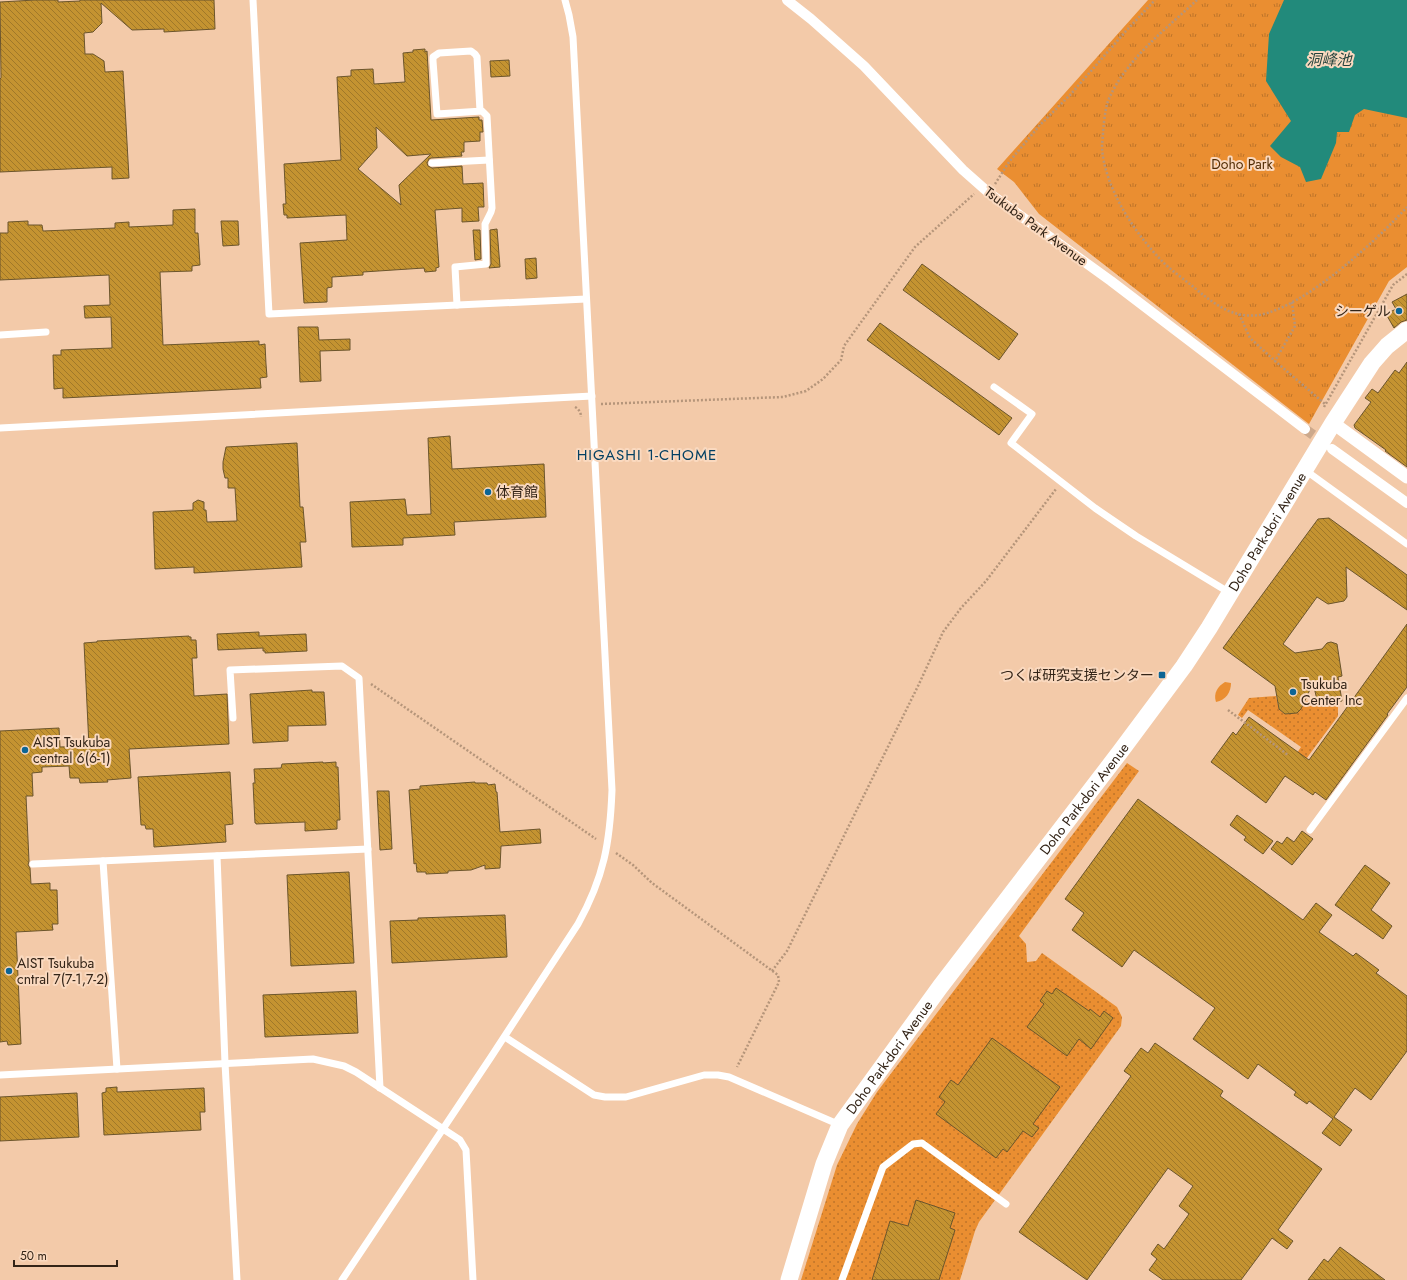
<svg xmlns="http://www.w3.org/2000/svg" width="1407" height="1280" font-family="Jost,'Noto Sans JP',sans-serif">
<defs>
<pattern id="grass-dots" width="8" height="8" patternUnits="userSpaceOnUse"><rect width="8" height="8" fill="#ea8e31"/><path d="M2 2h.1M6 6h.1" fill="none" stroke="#be7429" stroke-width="1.8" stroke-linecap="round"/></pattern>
<pattern id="park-tufts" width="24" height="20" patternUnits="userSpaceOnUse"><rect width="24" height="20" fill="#ea8e31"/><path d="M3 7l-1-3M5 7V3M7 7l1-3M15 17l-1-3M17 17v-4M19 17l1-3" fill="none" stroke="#be7429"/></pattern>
<pattern id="building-back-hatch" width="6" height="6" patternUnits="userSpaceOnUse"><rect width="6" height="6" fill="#c49331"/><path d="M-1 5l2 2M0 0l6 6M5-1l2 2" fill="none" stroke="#a07829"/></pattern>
</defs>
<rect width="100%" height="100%" fill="#f3caa9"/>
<!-- grass -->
<g fill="url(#grass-dots)">
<path d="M1276,696L1279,709L1285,714C1293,714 1302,712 1302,702L1317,700L1318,704L1338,701V716L1295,774L1287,768L1301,747L1248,710L1242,718L1238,715L1249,698Z"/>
<polygon points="1127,763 1139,771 1019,936 1026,944 1027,962 1036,961 1042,953 1117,1007 1122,1017 1121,1026 979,1222 975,1231 960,1280 801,1280 837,1165 857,1124 877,1092 902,1059"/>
</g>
<!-- park -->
<polygon fill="url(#park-tufts)" points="1148,0 1407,0 1407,267 1389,281 1309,424 1039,214 1014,182 997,169"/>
<!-- garden -->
<path fill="#ea8e31" d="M1225,682L1231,683C1231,692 1226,700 1216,702C1213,693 1218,686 1225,682Z"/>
<!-- water -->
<polygon fill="#228a7b" points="1284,0 1407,0 1407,118 1364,109 1355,115 1349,132 1337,132 1336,143 1321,179 1306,182 1300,167 1281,157 1270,146 1291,121 1266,81 1269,34"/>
<!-- building -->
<g fill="url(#building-back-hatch)" stroke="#6b552c" fill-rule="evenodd">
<polygon points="35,0 58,0 58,2 80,1 80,0 214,0 215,29 164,32 164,29 132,30 101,3 102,23 93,32 84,33 85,54 93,54 104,61 105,72 123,71 129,178 112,179 112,167 0,172 0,79 1,78 0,2"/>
<path d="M425,49V52L427,51L431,120L479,117V120H482L483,132H480V141L464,142V152H461L462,156L431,158L429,159L427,163L428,166L432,168L462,166L463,184L483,183L484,207H478L479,221L462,222V208L435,210L439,267L436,268V271L425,272L424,268L363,272V275L332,277V287L327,288V302L304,303L300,243L347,240L346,215L287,218V215H284L283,204H286L284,164L341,160L337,77L351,76V70L373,69L374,84L405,82L403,53L413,52V50ZM376,127L407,156L431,154L399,185L401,205L358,169L377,148Z"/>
<polygon points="509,60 510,76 491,77 490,61"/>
<polygon points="195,209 195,233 198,233 200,265 192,266 192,271 160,272 163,345 259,341 259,345 265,344 266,364 267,377 260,378 261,388 63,398 63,388 54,389 53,355 61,355 61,350 112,348 111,317 85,318 84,306 110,305 109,275 0,280 0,233 8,233 8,222 28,221 28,225 42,225 43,231 115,228 115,223 129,222 129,227 173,225 173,210"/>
<polygon points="221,221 238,221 239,245 223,246"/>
<polygon points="497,229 500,267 489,268 491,264 490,230"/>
<polygon points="473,230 480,230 481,259 475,260"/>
<polygon points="536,258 537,278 526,279 525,259"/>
<polygon points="922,264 1018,334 999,360 903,290"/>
<polygon points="1407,294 1407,320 1401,322 1394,328 1386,314 1396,309 1392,302"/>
<polygon points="880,323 1012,418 999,435 867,340"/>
<polygon points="298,327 318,327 319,340 350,339 350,350 320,351 321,381 300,382"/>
<polygon points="1407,362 1407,467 1385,451 1386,450 1355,428 1354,425 1371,402 1365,398 1372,389 1378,393 1395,370 1399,373"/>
<polygon points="450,436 452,469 544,464 546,517 454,522 455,535 403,538 403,545 352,547 350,502 405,499 407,515 431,514 428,438"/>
<polygon points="297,443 300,507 303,507 306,542 300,542 302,567 194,573 194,567 155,569 153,512 193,510 193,503 198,500 204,502 204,510 206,510 207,522 237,521 235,488 228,488 228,478 225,478 223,469 223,462 226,447"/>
<polygon points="1329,518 1407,575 1407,610 1346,567 1347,597 1344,601 1328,604 1317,597 1283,644 1295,653 1322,649 1327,643 1331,642 1337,644 1342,676 1338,677 1342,701 1318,704 1313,683 1301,709 1297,713 1285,714 1279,709 1275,686 1223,648 1318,519"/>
<polygon points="1407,624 1407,687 1387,714 1388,715 1326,800 1315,792 1313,795 1285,776 1266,803 1211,762 1233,732 1236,735 1249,717 1309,760"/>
<polygon points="259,632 259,636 306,634 307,651 265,653 265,651 263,651 263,648 218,650 217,634"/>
<polygon points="189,636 189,637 191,637 191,640 196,640 197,658 192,658 194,696 227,694 229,744 129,749 131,778 107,780 108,782 80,783 79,778 70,778 69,766 42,767 42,772 32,773 33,796 26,796 29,861 28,865 30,868 31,884 50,883 50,890 57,890 58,924 52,924 53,930 16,932 21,1044 8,1045 7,1041 0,1042 0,731 59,728 60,747 89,746 84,643 97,642 97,641"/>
<polygon points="312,690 312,692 324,692 326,725 288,726 288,741 253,743 250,694"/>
<polygon points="323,762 323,763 336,762 336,767 338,767 340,820 337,820 337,829 305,831 305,822 256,824 256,823 255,823 253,783 255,783 254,769 281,768 282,764"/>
<polygon points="230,772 233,824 225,825 226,842 154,847 153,829 146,829 145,825 141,825 138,777"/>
<polygon points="475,782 475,783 487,783 488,785 495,784 496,792 497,792 500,832 540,829 541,843 501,846 500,868 485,869 485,865 471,870 448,871 448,873 426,874 426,872 417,872 416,863 414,864 409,790 420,789 420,786 433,785"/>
<polygon points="377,791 389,791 392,849 380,850"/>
<polygon points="1138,799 1303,920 1316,903 1332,915 1319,932 1353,956 1356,953 1379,970 1376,973 1407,996 1407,1051 1371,1100 1355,1088 1334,1117 1352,1130 1340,1146 1322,1133 1333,1119 1309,1101 1307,1104 1294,1095 1296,1092 1258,1064 1248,1079 1193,1039 1215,1008 1134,950 1122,967 1072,930 1084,913 1065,899"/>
<polygon points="1237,815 1273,841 1263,854 1244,840 1246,837 1230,825"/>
<polygon points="1302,831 1313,839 1292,865 1271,849 1277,841 1282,844 1287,837 1294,842"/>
<polygon points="1365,865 1390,883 1371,910 1392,926 1383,939 1335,905"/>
<polygon points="349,872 354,963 291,966 287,875"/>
<polygon points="505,915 507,957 392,963 390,921 418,920 418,918"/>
<polygon points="1056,988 1089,1011 1090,1009 1100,1017 1104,1011 1113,1018 1091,1049 1079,1039 1067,1056 1027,1027 1044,1004 1040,1001 1047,991 1052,994"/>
<polygon points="356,991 358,1033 265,1037 263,995"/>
<polygon points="992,1038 1060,1087 1033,1124 1039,1128 1032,1137 1023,1131 1007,1152 1003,1149 996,1158 936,1114 945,1102 939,1097 951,1080 958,1085"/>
<polygon points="1155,1043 1223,1091 1220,1096 1322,1169 1278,1230 1293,1241 1287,1249 1272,1238 1241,1280 1163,1280 1149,1270 1157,1259 1151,1254 1158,1244 1164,1249 1189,1214 1179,1206 1193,1186 1168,1168 1087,1280 1019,1232 1131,1076 1124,1071 1141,1048 1148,1053"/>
<polygon points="117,1087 117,1092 204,1088 205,1112 200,1112 201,1130 104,1135 102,1093 106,1092 106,1088"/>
<polygon points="77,1093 79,1137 0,1141 0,1097"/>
<polygon points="916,1200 955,1213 950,1228 955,1230 939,1280 872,1280 890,1221 908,1226"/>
<polygon points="1340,1247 1385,1280 1308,1280 1324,1259 1328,1262"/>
</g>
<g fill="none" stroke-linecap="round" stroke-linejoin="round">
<!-- pedestrian-tunnel -->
<polyline stroke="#cda98c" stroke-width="10" stroke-dasharray="10 5" stroke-linecap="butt" points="1305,429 1326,444"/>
<!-- path -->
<g stroke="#b5957a" stroke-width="2.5" stroke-dasharray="2 2" stroke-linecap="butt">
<path d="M1197,0C1165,30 1125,60 1108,101C1105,110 1104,122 1103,132C1103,137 1102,142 1102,147C1104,187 1135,234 1163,262C1171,270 1182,278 1191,285C1212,302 1231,319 1259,315C1305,307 1376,241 1407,207"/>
<polyline points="995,184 1009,162 1040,125 1070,95 1126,31 1155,0"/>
<polyline points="1292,302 1295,326 1275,361 1325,404"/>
<polyline points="1239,314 1250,338 1275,361"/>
<polyline points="601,404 783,397 806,391 823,379 841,360 844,346 915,247 974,194"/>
<path d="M575,407C579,409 581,413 581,417"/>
<polyline points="1324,407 1393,285 1407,274"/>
<polyline points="371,684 596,839"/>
<polyline points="1228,710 1288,755"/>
<polyline points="616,853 633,865 652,883 778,975 779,982 737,1067"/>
<polyline points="772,971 787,951 919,684 943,632 961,608 986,581 1056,489"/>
</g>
<!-- service -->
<g stroke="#fff" stroke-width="7">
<polyline points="253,0 269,314 586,299"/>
<polyline points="432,163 489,160"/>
<polyline points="457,305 455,267 486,264 485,224 491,212 492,208 487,116 482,111 437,114 433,61 433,57 439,53 471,51 475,54 477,57 480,111"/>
<polyline points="0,335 46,332"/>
<polyline points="994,387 1032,414 1011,443 1095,508 1136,536 1230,593"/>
<polyline points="0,428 592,396"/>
<polyline points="1305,470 1407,544"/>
<polyline points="233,718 230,670 342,666 359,678 380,1088"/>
<polyline points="1310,830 1407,698"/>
<polyline points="217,856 225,1063 237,1280"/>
<polyline points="103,861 117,1069"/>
<polyline points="33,864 368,849"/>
<polyline points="505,1037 594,1095 605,1097 626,1097 704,1075 718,1075 729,1077 840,1125"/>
<polyline points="0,1075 313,1059 344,1066 356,1072 460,1140 466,1150 473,1280"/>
<path d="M342,1280L491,1057L578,924C604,877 610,843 612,790L573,37L569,15L565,0"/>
<polyline points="842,1280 883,1167 913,1144 922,1143 1006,1204"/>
</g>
<!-- pedestrian -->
<g stroke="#fff" stroke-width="10">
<polyline points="787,0 811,19 864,66 963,170 989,193 1111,281 1305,429"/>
<polyline points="1332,449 1407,503"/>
</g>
<!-- minor -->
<polyline stroke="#fff" stroke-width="13" points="1333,423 1407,477"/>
<!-- tertiary -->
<path stroke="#fff" stroke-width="17" id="s1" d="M789,1280L824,1164L840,1125L940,987L1120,752L1184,666L1209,628L1333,423L1372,363L1387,346L1407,330"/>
</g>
<!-- markers -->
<g fill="#0c6595" stroke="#fad9bf" stroke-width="1.5">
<circle cx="1399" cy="311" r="4"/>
<circle cx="488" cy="492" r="4"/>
<rect x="1158" y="671" width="8" height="8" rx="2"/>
<circle cx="1293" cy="692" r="4"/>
<circle cx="25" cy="750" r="4"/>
<circle cx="9" cy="971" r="4"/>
</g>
<g text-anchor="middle" stroke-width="4" stroke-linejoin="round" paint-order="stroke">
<!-- park labels -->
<g font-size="14" fill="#522d05" stroke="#fad9bf">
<text x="1242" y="169">Doho Park</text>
</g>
<!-- street labels -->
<g font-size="14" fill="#332417" stroke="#fad9bf">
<text transform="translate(1036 226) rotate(36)" y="5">Tsukuba Park Avenue</text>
<text dy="5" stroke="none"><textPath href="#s1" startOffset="895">Doho Park-dori Avenue</textPath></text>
<text dy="5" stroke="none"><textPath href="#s1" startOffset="571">Doho Park-dori Avenue</textPath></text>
<text dy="5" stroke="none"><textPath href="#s1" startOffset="247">Doho Park-dori Avenue</textPath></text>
</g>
<!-- poi labels -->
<g font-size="14" fill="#332417" stroke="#fad9bf" text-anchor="start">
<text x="1391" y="316" text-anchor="end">シーゲル</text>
<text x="496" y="497">体育館</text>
<text x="1154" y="680" text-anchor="end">つくば研究支援センター</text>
<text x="1301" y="689">Tsukuba<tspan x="1301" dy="16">Center Inc</tspan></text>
<text x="33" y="747">AIST Tsukuba<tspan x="33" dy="16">central 6(6-1)</tspan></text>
<text x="17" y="968">AIST Tsukuba<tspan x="17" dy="16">cntral 7(7-1,7-2)</tspan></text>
</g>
<!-- water labels -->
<g font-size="15" font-style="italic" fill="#25433d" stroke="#fad9bf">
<text x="1329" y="65">洞峰池</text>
</g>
<!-- neighbourhood labels -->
<g font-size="15" letter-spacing="1" fill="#044062" stroke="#fad9bf">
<text x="647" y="460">HIGASHI 1-CHOME</text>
</g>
</g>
<!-- scale -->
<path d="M14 1260v6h103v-6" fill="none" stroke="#332417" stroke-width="2"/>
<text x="20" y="1260" font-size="12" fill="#332417" stroke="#fad9bf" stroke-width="3" paint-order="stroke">50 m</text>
</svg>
